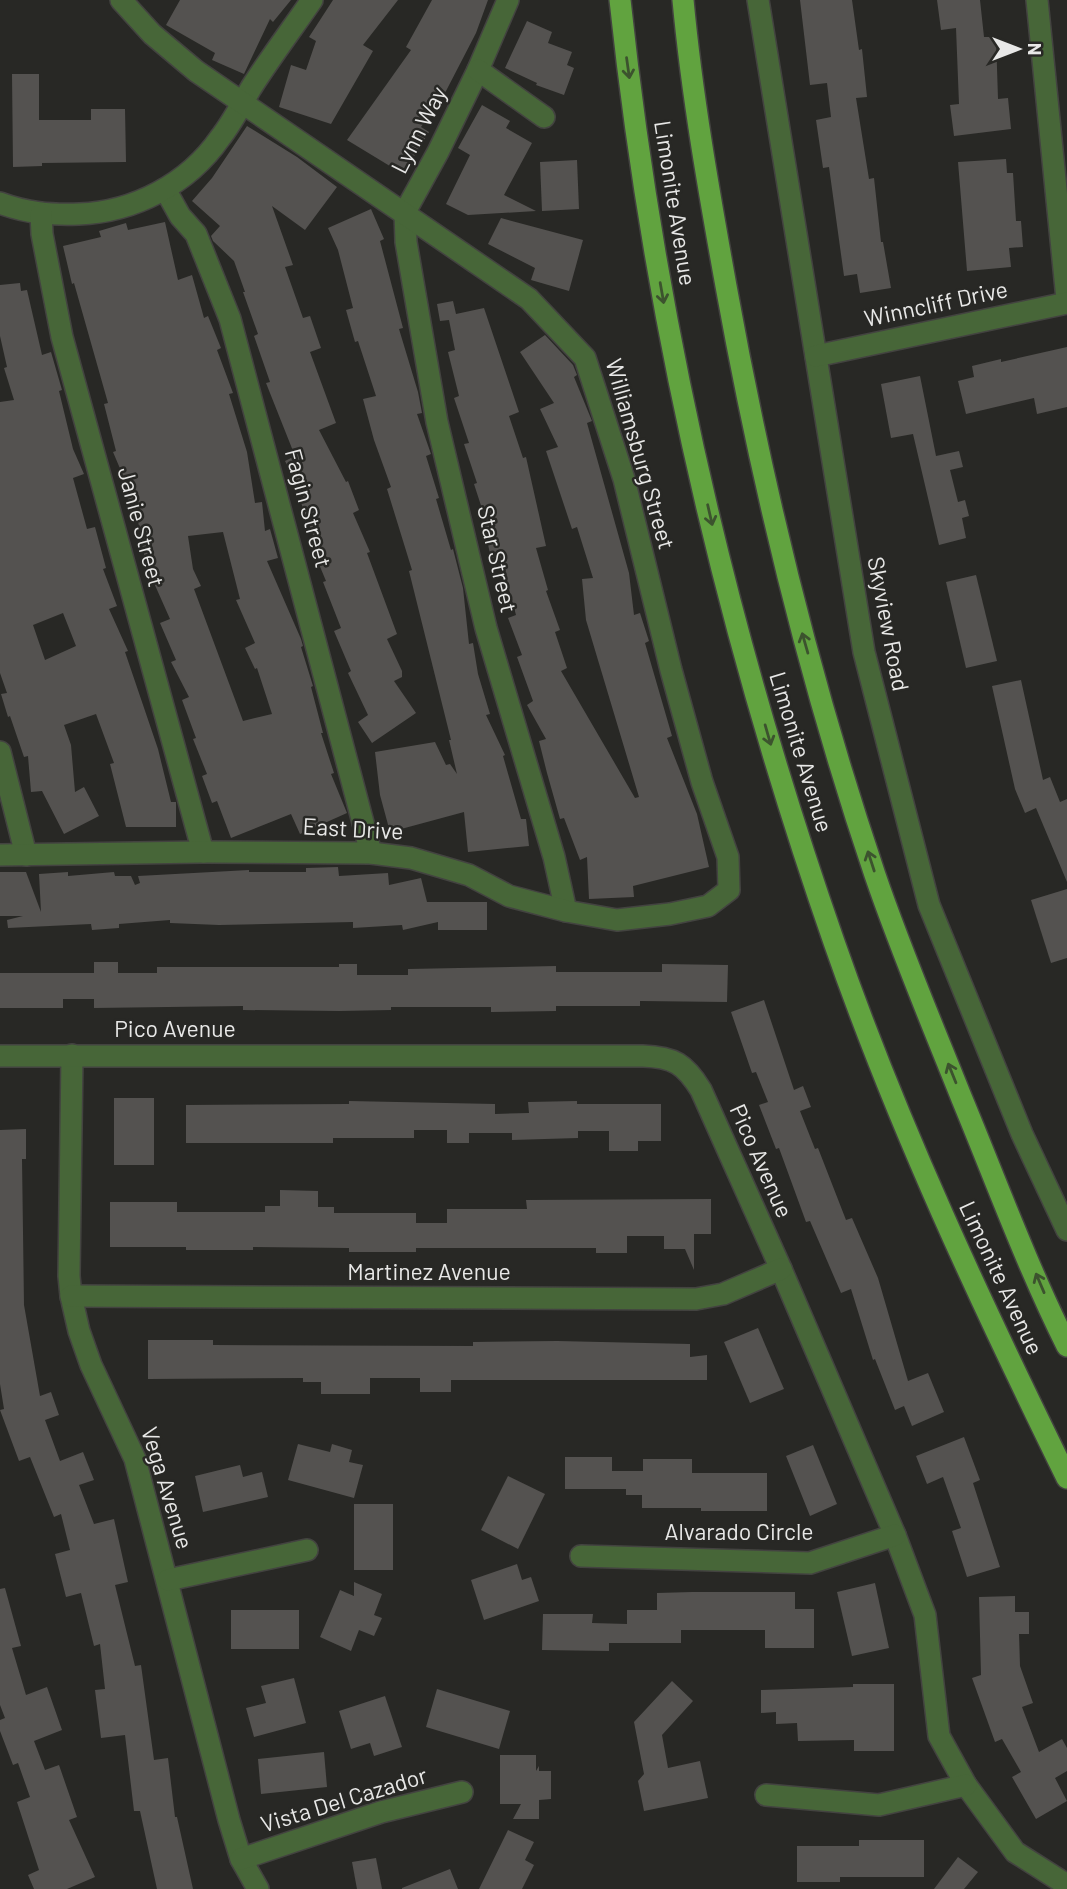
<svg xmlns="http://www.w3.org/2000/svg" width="1067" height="1889" font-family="Barlow,sans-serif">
<rect width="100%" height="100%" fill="#282825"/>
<!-- building -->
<g fill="#545250" fill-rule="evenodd">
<polygon points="180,0 291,0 273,22 270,19 244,74 212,60 215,53 166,25"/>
<polygon points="333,0 398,0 363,45 373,51 331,124 279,107 291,65 306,70 316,41 309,37"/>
<polygon points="432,0 488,0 476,33 446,91 421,127 429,132 403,174 347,140 411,50 406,47"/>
<polygon points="800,0 852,0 859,50 862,49 867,97 856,98 869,179 874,178 881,242 883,242 891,288 860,293 857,274 844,276 829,167 823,168 816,120 831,117 827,83 810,85"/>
<polygon points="937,0 980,0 984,37 996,37 998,99 1008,98 1011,129 954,136 950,105 959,104 956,28 941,30"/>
<polygon points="527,21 552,32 548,43 572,52 567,65 574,68 564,95 536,85 537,83 505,68"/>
<polygon points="12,74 39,74 39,120 91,120 91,109 125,109 126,162 42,163 42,166 13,167"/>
<polygon points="482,105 510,121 506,128 532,143 504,195 536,211 468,215 446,204 470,155 458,148"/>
<polygon points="247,126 297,157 337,187 305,230 272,206 293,265 285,267 303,318 310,316 321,348 310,352 336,423 319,430 346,482 348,481 359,510 353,513 370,552 367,553 397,634 387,639 402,671 402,677 394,681 416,713 372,743 358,722 368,715 348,673 351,671 334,631 341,628 323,582 326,581 311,545 316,543 300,500 304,498 285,461 295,456 266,383 270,382 254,336 258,334 243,292 245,292 234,261 213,241 211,236 220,226 192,201 212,178"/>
<polygon points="1006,159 1007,173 1013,173 1016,221 1021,221 1023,247 1009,248 1011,267 967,271 958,162"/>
<polygon points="577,160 579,209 542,211 540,162"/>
<polygon points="371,209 384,239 380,241 403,328 399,329 418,392 422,413 417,414 431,454 426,456 439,498 436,499 451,550 453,549 463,588 469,644 473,643 478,674 490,714 486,715 505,755 503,756 521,819 526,819 529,846 468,852 464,812 390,832 380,795 375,752 435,742 446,765 450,764 457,774 449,740 451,740 409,571 412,570 387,489 391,487 374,440 363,399 376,396 358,341 355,342 346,310 353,308 338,250 328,228"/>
<polygon points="501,218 583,240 569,291 531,280 535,268 488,244"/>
<path d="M165,222L178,280L192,275L204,318L208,316L221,348L217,350L233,393L229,394L247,452L255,503L262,502L265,531L270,529L278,558L267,561L301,639L303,646L301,647L313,686L311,687L323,733H321L334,773L331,774L347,813L300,834L291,814L231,838L217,801L212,803L202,776L207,774L193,739L196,738L182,700L189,697L171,662L176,660L160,623L170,619L146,565L138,521L134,522L126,493L130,492L113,452L116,451L104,404L108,403L74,283L72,284L63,246L101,237L99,231L126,223L128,230ZM223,532L240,599L236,600L255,643L245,648L255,669L257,668L272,714L243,721L194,589L201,586L193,569L188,536Z"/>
<path d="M20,283L21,291L27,290L42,355L51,352L62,390L59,391L73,449L84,474L73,478L87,529L95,527L106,568L103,569L117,606L109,609L128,651L125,652L158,749L171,802H176V827H126L110,764L114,763L96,714L64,725L71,745L75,792L84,787L99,816L64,834L42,791L31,792L28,756L24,757L10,716L8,717L1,694L7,693L0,673V402L14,400L4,368L7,367L0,336V285ZM63,613L76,646L45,660L33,625Z"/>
<polygon points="453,301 456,314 484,308 519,412 509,416 523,458 526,457 546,546 536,548 548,590 546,591 560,630 555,632 567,668 561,671 635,798 639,797 586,620 582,579 593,578 577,527 572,529 546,451 558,447 540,409 554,403 520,352 545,335 573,365 577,375 574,377 592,421 587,423 629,573 634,615 640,613 649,641 645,643 672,736 667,738 697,814 709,867 633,886 634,897 589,899 587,857 580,860 564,818 560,819 547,773 539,741 546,739 527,705 533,701 517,657 522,655 508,618 516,615 500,556 491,558 483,522 486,521 474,484 477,483 464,444 469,443 454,398 459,396 448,352 455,350 449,320 440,321 437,304"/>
<polygon points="1067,347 1067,407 1037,414 1034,398 966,414 958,381 974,377 972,366 1001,359 1001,362"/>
<polygon points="920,376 936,456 959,451 963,467 950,470 958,502 965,500 969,516 962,518 966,538 939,545 913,434 891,438 881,384"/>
<polygon points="976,575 997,661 966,668 946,582"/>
<polygon points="1021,680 1043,780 1050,777 1060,802 1067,799 1067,882 1036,808 1025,813 1015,789 992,686"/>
<polygon points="338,867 339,876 388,873 389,885 421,878 427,902 487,902 487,930 438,930 438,922 403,930 402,925 353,928 353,922 219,925 170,923 170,920 119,924 119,928 92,930 91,924 8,928 7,920 23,916 0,916 0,872 26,872 41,912 39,874 68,872 68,876 114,872 115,876 131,876 135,885 140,883 138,876 249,870 249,872 306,872 306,868"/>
<polygon points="1067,889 1067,958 1051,963 1031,900"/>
<polygon points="94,962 118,962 118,973 157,973 157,967 339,967 339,964 357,964 357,975 408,975 408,969 556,966 556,972 662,972 662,964 728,965 727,1002 640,1001 640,1006 556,1006 556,1011 491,1012 491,1007 391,1007 391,1010 339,1011 243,1010 243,1006 94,1008 94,999 63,999 63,1008 0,1008 0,973 94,973"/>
<polygon points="764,1000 794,1090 803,1086 811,1107 800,1111 815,1149 818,1148 846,1220 852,1218 878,1278 908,1381 928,1373 944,1412 912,1426 904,1406 895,1410 875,1359 873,1360 851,1289 841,1293 810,1221 806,1222 779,1148 776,1149 759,1105 768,1102 756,1072 752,1073 731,1012"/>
<rect x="114" y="1098" width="40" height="67"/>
<polygon points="349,1101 495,1104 495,1114 529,1113 528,1102 577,1101 577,1104 661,1104 661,1141 638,1141 638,1151 609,1151 609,1131 578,1131 578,1138 512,1140 512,1133 469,1133 469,1143 447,1143 447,1130 414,1130 414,1138 333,1138 333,1143 186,1143 186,1105 349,1104"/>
<polygon points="26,1129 26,1159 22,1159 24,1305 40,1396 51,1392 59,1415 45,1420 60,1461 83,1452 94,1480 79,1485 94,1524 114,1519 128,1582 115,1585 135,1666 141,1665 154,1760 168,1758 175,1817 177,1817 193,1889 157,1889 140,1811 134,1811 125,1735 101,1738 95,1690 105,1689 100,1644 94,1646 81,1593 66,1597 55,1554 70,1550 61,1514 54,1517 30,1457 19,1461 0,1410 4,1409 0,1384 0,1130"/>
<polygon points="280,1190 318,1191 318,1207 334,1207 334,1213 416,1213 416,1223 447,1223 447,1209 527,1209 526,1200 711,1199 711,1234 694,1234 694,1270 685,1249 664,1249 664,1236 627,1236 627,1253 596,1253 596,1248 416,1248 416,1252 349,1252 349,1248 253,1247 253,1250 186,1250 186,1247 110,1247 110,1202 177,1202 177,1212 265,1212 265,1206 280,1206"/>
<polygon points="758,1328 784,1389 750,1403 724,1342"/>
<polygon points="148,1340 213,1340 213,1345 473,1346 473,1342 557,1341 690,1344 690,1357 707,1355 707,1380 451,1380 451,1392 420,1392 420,1378 370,1378 370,1394 321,1394 321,1382 303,1382 303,1378 148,1379"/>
<polygon points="964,1437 980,1480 973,1483 1000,1567 967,1577 952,1531 961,1528 943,1477 927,1484 916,1456"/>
<polygon points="298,1444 330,1452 332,1444 352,1450 349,1462 363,1465 354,1498 288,1480"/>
<polygon points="813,1445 837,1504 810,1516 786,1456"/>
<polygon points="565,1457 612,1457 612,1471 643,1471 643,1459 692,1459 692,1473 767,1473 767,1511 701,1511 701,1508 642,1508 642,1495 626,1495 626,1489 565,1489"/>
<polygon points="240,1465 243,1477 262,1472 268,1497 203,1512 195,1476"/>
<polygon points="508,1476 545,1494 518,1549 481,1530"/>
<rect x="354" y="1504" width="39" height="66"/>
<polygon points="517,1564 522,1580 531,1577 539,1601 484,1620 471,1580"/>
<polygon points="354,1582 382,1594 374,1615 382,1618 374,1636 359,1630 351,1651 320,1637 340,1590 354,1596"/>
<polygon points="875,1583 889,1648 852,1656 837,1592"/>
<polygon points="5,1588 21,1646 12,1648 26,1695 47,1687 62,1730 34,1741 45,1770 59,1765 77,1817 69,1820 95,1877 67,1889 34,1889 28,1875 39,1870 17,1802 30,1797 18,1763 13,1765 0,1731 0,1720 5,1718 0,1705 0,1589"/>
<polygon points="692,1592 795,1592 795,1609 814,1609 814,1648 765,1648 765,1630 681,1630 681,1643 609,1643 609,1651 542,1650 543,1614 593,1614 592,1623 627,1624 627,1610 657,1610 657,1593"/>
<polygon points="1015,1596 1015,1612 1029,1612 1029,1634 1019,1634 1020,1666 1033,1703 1022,1707 1039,1752 1062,1739 1067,1748 1067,1771 1055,1778 1067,1801 1036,1819 1012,1777 1021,1772 1002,1739 995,1742 972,1678 981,1675 979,1597"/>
<rect x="231" y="1610" width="68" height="39"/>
<polygon points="294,1678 306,1723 254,1737 246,1708 266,1703 261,1686"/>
<polygon points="672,1681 693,1701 662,1735 668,1768 700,1761 708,1798 644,1811 638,1781 644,1774 634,1722"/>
<polygon points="853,1684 894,1684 894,1751 854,1751 854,1740 798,1741 797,1723 776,1724 776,1712 761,1713 761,1690 853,1687"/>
<polygon points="437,1689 510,1711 499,1749 426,1727"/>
<polygon points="385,1696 402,1747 374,1756 370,1743 351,1749 339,1711"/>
<polygon points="324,1752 327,1787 261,1794 258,1759"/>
<polygon points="500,1755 536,1755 536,1771 539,1766 539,1771 551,1771 551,1799 539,1800 539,1819 513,1819 521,1804 500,1804"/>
<polygon points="508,1830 534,1842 525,1860 534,1865 522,1889 479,1889"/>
<polygon points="859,1840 924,1840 924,1877 840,1877 840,1882 797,1882 797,1846 859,1846"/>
<polygon points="958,1857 978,1872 964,1889 934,1889"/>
<polygon points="376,1858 382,1889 357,1889 352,1862"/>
<polygon points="450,1869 458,1889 402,1889 402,1888"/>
</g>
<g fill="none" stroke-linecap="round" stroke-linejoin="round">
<!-- street casing -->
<g stroke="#434340" stroke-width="24">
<g id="street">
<polyline points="508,0 478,70 438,152 405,212 406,242 437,422 486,628 554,857 566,911"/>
<polyline points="758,0 864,652 929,905 1022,1134 1067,1230"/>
<polyline points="1037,0 1067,299"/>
<polyline points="478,70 544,117"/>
<polyline points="165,189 180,216 196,234 230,319 371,853"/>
<path d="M0,203C27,213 50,215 79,214C134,212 188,184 220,138C232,123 241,105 251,88C270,58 292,29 312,0"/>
<polyline points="41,214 42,234 62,337 203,852"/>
<polyline points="816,356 1067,303"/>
<polyline points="0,752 26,855"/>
<polyline points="0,855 203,852 371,853 411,858 469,875 509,896 566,911 617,920 670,914 708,906 729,890 728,857 702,782 671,670 624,479 585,358 529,299 196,71 152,34 121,0"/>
<polyline points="72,1055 69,1276 71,1296 79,1331 91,1365 135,1459 229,1820 241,1859 258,1889"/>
<path d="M0,1056H643C674,1057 685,1064 701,1090L781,1269L895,1535L925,1615L939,1736L966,1785L1015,1852L1067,1885"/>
<polyline points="71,1296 696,1299 723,1294 781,1269"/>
<polyline points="581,1556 810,1563 895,1535"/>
<polyline points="168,1580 307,1550"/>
<polyline points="766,1795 879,1805 966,1785"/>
<polyline points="241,1859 381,1812 462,1792"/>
</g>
</g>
<!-- primary casing -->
<g stroke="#434340" stroke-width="24">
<g id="primary">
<path d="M620,0C654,320 728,638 834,942C898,1126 981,1303 1067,1478"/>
<path d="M683,0C692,96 709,192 726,286C762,485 810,683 875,875C901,951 932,1024 962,1099C996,1181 1027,1266 1067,1346"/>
</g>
</g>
<!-- street -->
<use href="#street" stroke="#476638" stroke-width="21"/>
<!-- primary -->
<use href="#primary" stroke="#61a33f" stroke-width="21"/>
</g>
<!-- one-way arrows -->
<defs><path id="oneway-shaft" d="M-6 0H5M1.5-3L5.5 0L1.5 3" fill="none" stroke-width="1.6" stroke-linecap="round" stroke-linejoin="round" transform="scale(1.75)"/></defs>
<g stroke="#3c532e">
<use href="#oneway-shaft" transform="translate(628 68) rotate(82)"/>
<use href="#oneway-shaft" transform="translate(662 293) rotate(80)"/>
<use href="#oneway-shaft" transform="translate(710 515) rotate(77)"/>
<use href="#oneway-shaft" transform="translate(805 643) rotate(-106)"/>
<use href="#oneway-shaft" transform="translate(768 735) rotate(74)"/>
<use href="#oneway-shaft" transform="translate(871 861) rotate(-108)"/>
<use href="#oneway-shaft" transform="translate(952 1073) rotate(-112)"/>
<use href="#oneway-shaft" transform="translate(1040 1283) rotate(-113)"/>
</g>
<g text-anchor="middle" stroke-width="5" stroke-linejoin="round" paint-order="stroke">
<!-- street labels -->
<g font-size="23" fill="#e8e8e7" stroke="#282825">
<text transform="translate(419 130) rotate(-63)" y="8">Lynn Way</text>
<text transform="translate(675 203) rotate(81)" y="8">Limonite Avenue</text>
<text transform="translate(936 304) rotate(-12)" y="8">Winncliff Drive</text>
<text transform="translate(640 454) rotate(74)" y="8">Williamsburg Street</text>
<text transform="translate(308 508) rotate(75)" y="8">Fagin Street</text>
<text transform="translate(141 527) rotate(75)" y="8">Janie Street</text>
<text transform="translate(497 559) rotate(77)" y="8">Star Street</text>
<text transform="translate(888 624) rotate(79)" y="8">Skyview Road</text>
<text transform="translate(801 752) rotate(73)" y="8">Limonite Avenue</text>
<text transform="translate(353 829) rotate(3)" y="8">East Drive</text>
<text x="175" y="1037">Pico Avenue</text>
<text transform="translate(761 1161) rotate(66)" y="8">Pico Avenue</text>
<text x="429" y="1280">Martinez Avenue</text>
<text transform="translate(1001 1278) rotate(65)" y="8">Limonite Avenue</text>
<text transform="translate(167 1488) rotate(73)" y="8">Vega Avenue</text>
<text x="739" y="1540">Alvarado Circle</text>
<text transform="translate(344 1800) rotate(-17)" y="8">Vista Del Cazador</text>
</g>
</g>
<!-- north arrow -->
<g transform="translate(1018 49) rotate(90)" stroke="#282825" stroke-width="5" paint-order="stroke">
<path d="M0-5L12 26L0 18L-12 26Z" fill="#e8e8e7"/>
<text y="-10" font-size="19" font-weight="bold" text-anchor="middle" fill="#e8e8e7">N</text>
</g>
</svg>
